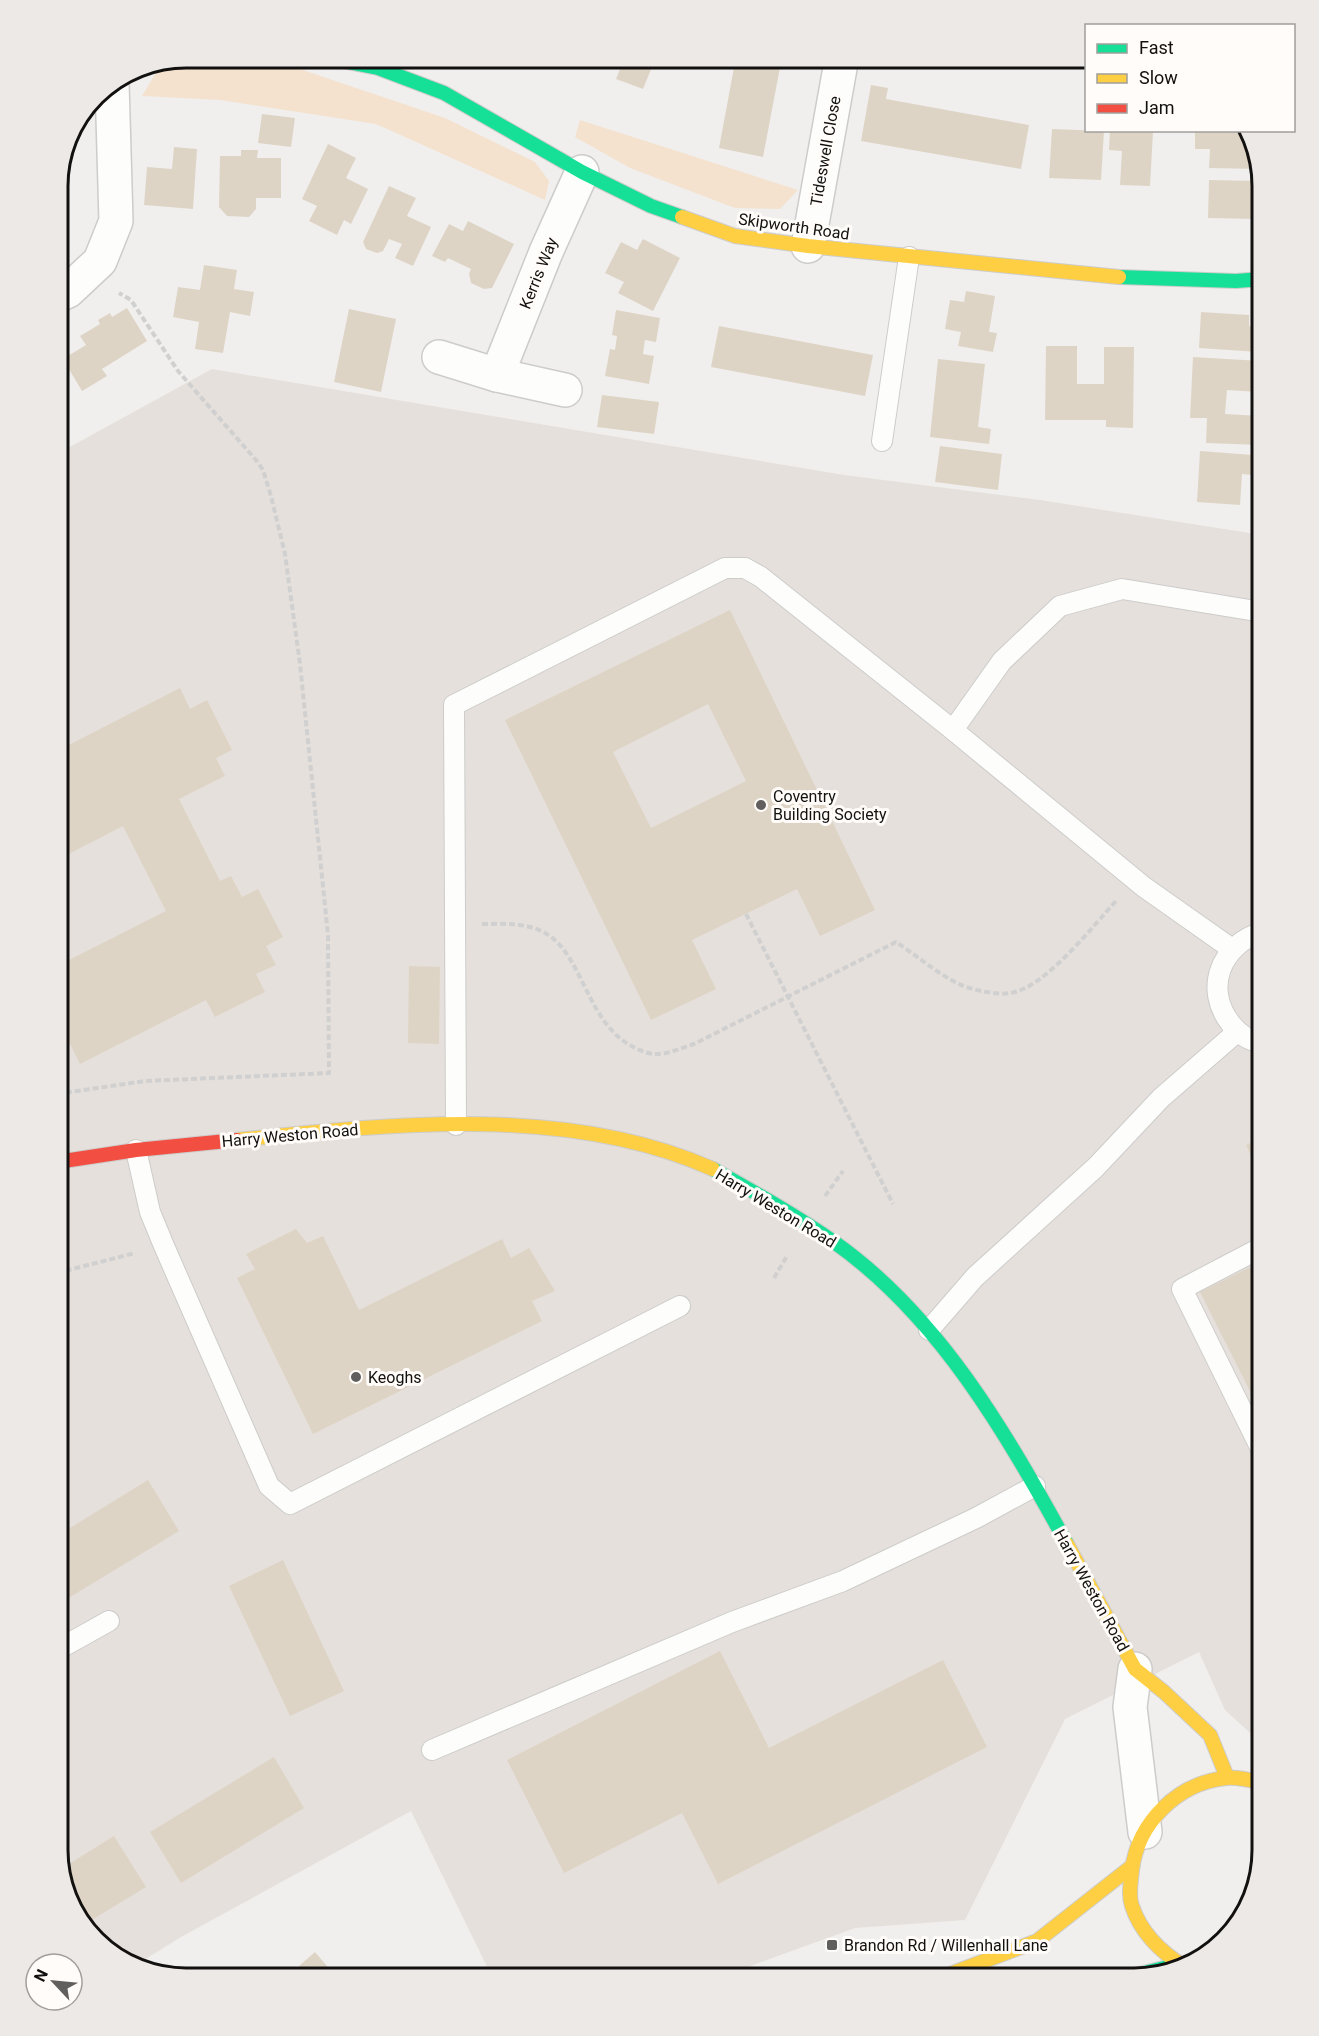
<svg xmlns="http://www.w3.org/2000/svg" width="1319" height="2036" font-family="Roboto,sans-serif">
<rect width="100%" height="100%" fill="#f0efed"/>
<!-- built -->
<polygon fill="#e5e0db" points="212,369 844,475 1040,500 1262,535 1262,1738 1249,1732 1225,1710 1199,1652 1065,1719 965,1920 855,1928 734,1972 719,1979 493,1979 411,1811 181,1937 136,1965 115,1957 70,1907 57,1850 57,454"/>
<!-- green -->
<g fill="#f4e2cf">
<polygon points="184,57 297,68 445,118 535,162 549,181 545,200 376,124 220,100 142,96 157,71"/>
<polygon points="580,120 798,190 780,209 735,208 630,168 575,137"/>
</g>
<!-- building -->
<g fill="#ded4c6" fill-rule="evenodd">
<polygon points="625,57 656,57 643,89 616,79"/>
<polygon points="736,57 782,57 763,157 719,148"/>
<polygon points="871,85 888,88 886,99 1029,125 1021,169 861,141"/>
<polygon points="262,114 295,118 291,147 258,143"/>
<polygon points="1052,129 1104,131 1101,180 1049,178"/>
<polygon points="1110,130 1153,132 1150,186 1120,185 1122,151 1109,150"/>
<polygon points="1195,130 1249,130 1258,169 1209,168 1210,149 1195,149"/>
<polygon points="66,142 72,142 68,177 58,176"/>
<polygon points="328,144 356,158 346,178 368,189 351,224 344,220 337,235 309,221 317,206 302,199"/>
<polygon points="174,147 197,149 193,209 144,205 147,167 172,169"/>
<polygon points="241,150 258,150 257,158 281,158 281,198 256,198 256,209 249,217 227,216 219,207 220,156 241,156"/>
<polygon points="1209,180 1261,181 1262,205 1255,205 1255,219 1208,218"/>
<polygon points="389,186 416,198 407,216 431,227 413,266 395,258 402,244 389,239 383,251 377,253 366,249 363,242"/>
<polygon points="468,221 514,244 492,288 484,289 471,283 469,274 471,269 448,258 445,262 432,256 449,224 463,231"/>
<polygon points="643,239 680,258 653,311 618,293 624,282 605,273 621,242 637,250"/>
<polygon points="204,265 237,270 234,289 254,292 250,316 230,312 223,353 195,349 199,322 173,317 178,287 200,290"/>
<polygon points="966,291 995,296 989,332 997,333 993,352 958,346 961,332 945,329 950,300 964,302"/>
<polygon points="127,308 147,341 102,369 107,376 82,391 63,359 86,345 80,336 100,324 98,320 110,313 112,317"/>
<polygon points="349,309 396,319 381,392 334,382"/>
<polygon points="616,310 660,318 656,342 645,340 643,354 654,356 649,384 605,376 610,349 615,350 617,336 612,335"/>
<polygon points="1201,312 1249,315 1249,326 1259,327 1258,352 1199,348"/>
<polygon points="719,326 873,355 865,396 711,367"/>
<polygon points="1046,346 1077,346 1077,384 1104,384 1104,347 1134,347 1133,428 1106,427 1106,420 1045,420"/>
<polygon points="1193,357 1261,361 1259,392 1227,390 1225,414 1261,416 1260,445 1206,443 1207,418 1190,418"/>
<polygon points="938,359 985,364 978,427 991,429 989,444 930,437"/>
<polygon points="57,387 63,397 57,400"/>
<polygon points="602,395 659,402 654,434 597,427"/>
<polygon points="940,446 1002,454 998,490 935,482"/>
<polygon points="1200,451 1253,455 1252,475 1242,474 1240,505 1197,502"/>
<path d="M730,610L875,910L820,936L797,889L692,940L716,989L651,1020L505,720ZM708,704L746,781L651,828L613,752Z"/>
<polygon points="180,688 190,709 207,700 232,750 216,758 225,776 179,799 220,881 231,876 242,897 258,889 283,937 266,946 276,965 256,974 265,992 215,1017 206,1000 80,1064 70,1044 57,1051 57,966 166,911 123,826 57,860 57,751"/>
<polygon points="409,966 440,967 439,1044 408,1043"/>
<polygon points="1262,1138 1262,1180 1246,1145"/>
<polygon points="296,1229 307,1243 323,1236 359,1310 502,1239 511,1258 529,1248 555,1291 532,1301 542,1321 313,1434 237,1278 255,1269 246,1254"/>
<polygon points="1262,1261 1262,1415 1200,1292"/>
<polygon points="148,1480 179,1531 57,1605 57,1536"/>
<polygon points="283,1560 344,1691 290,1716 229,1586"/>
<polygon points="720,1651 769,1748 943,1660 987,1747 718,1884 682,1813 564,1873 507,1760"/>
<polygon points="274,1757 304,1808 181,1883 150,1832"/>
<polygon points="114,1836 146,1887 85,1924 70,1907 61,1869"/>
<polygon points="315,1952 338,1979 310,1979 299,1966"/>
</g>
<g fill="none" stroke-linecap="round" stroke-linejoin="round">
<!-- lane casing -->
<g stroke="#cdcccb" stroke-width="22">
<g id="lane">
<polyline points="882,441 909,257"/>
<polyline points="953,730 1002,661 1060,606 1122,589 1262,612"/>
<path d="M1262,1043C1249,1041 1239,1034 1231,1024C1203,989 1221,944 1262,932"/>
<polyline points="456,1125 454,705 725,568 745,568 761,577 953,730 1144,887 1232,949"/>
<polyline points="136,1150 150,1212 164,1246 269,1486 290,1504 680,1306"/>
<polyline points="929,1330 975,1277 1096,1167 1161,1098 1237,1032"/>
<polyline points="1262,1451 1182,1289 1262,1247"/>
<polyline points="57,1650 109,1621"/>
<polyline points="432,1750 732,1622 843,1581 976,1518 1035,1486"/>
</g>
</g>
<!-- street casing -->
<g stroke="#cdcccb" stroke-width="36">
<g id="street">
<polyline points="808,246 842,57"/>
<polyline points="57,296 68,291 100,261 116,221 112,83"/>
<polyline points="439,357 497,375 565,390"/>
<polyline points="497,375 546,252 582,172"/>
<polyline points="1135,1669 1130,1707 1145,1832"/>
</g>
</g>
<!-- fast casing -->
<g stroke="#cdcccb" stroke-width="16">
<g id="fast">
<polyline points="322,57 378,68 444,93 582,172 651,206 682,217"/>
<polyline points="1119,277 1236,281 1262,279"/>
<path d="M713,1169C754,1192 795,1215 834,1242C939,1316 1006,1433 1067,1544"/>
<polyline points="1120,1979 1180,1964"/>
</g>
</g>
<!-- slow casing -->
<g stroke="#cdcccb" stroke-width="16">
<g id="slow">
<polyline points="682,217 735,236 808,246 1119,277"/>
<path d="M237,1140C391,1124 567,1104 713,1169"/>
<polyline points="1067,1544 1135,1669 1164,1692 1210,1735 1227,1777"/>
<path d="M1185,1967C1162,1953 1141,1933 1132,1906C1128,1895 1131,1881 1132,1870C1138,1822 1178,1783 1226,1778C1238,1777 1250,1780 1262,1783"/>
<polyline points="937,1979 1037,1941 1131,1867"/>
</g>
</g>
<!-- jam casing -->
<g stroke="#cdcccb" stroke-width="16">
<polyline id="jam" points="57,1162 136,1150 237,1140"/>
</g>
<!-- path -->
<g stroke="#d0d0d0" stroke-width="4" stroke-dasharray="6 3" stroke-linecap="butt">
<polyline points="746,914 893,1204"/>
<path d="M482,924C504,924 525,922 545,933C581,952 586,1018 628,1044C637,1049 648,1055 658,1054C669,1054 683,1047 694,1044L896,942C916,955 935,972 957,983C971,990 994,995 1010,993C1044,989 1093,926 1116,901"/>
<polyline points="57,1094 145,1081 329,1073 328,935 300,664 285,554 271,496 263,470 256,460 178,371 131,300 119,293"/>
<polyline points="825,1196 843,1171"/>
<polyline points="57,1273 135,1253"/>
<polyline points="774,1278 787,1256"/>
</g>
<!-- lane -->
<use href="#lane" stroke="#fdfdfc" stroke-width="20"/>
<!-- street -->
<use href="#street" stroke="#fdfdfc" stroke-width="33"/>
<!-- fast -->
<use href="#fast" stroke="#16e098" stroke-width="14"/>
<!-- slow -->
<use href="#slow" stroke="#ffcf43" stroke-width="14"/>
<!-- jam -->
<use href="#jam" stroke="#f24e42" stroke-width="14"/>
</g>
<!-- markers -->
<g fill="#605f5d" stroke="#fffcf9" stroke-width="2">
<circle cx="761" cy="805" r="6"/>
<circle cx="356" cy="1377" r="6"/>
<rect x="826" y="1939" width="12" height="12" rx="3"/>
</g>
<g text-anchor="middle" stroke-width="6" stroke-linejoin="round" paint-order="stroke">
<!-- street labels -->
<g font-size="16" fill="#121110" stroke="#fffcf9">
<text transform="translate(825 151) rotate(-80)" y="6">Tideswell Close</text>
<text transform="translate(794 226) rotate(8)" y="6">Skipworth Road</text>
<text transform="translate(538 273) rotate(-68)" y="6">Kerris Way</text>
<text transform="translate(290 1135) rotate(-5)" y="6">Harry Weston Road</text>
<text transform="translate(776 1208) rotate(31)" y="6">Harry Weston Road</text>
<text transform="translate(1092 1590) rotate(61)" y="6">Harry Weston Road</text>
</g>
<!-- poi labels -->
<g font-size="16" fill="#121110" stroke="#fffcf9" text-anchor="start">
<text x="773" y="802">Coventry<tspan x="773" dy="18">Building Society</tspan></text>
<text x="368" y="1383">Keoghs</text>
<text x="844" y="1951">Brandon Rd / Willenhall Lane</text>
</g>
</g>
<!-- crop -->
<path d="M0 0H1319V2036H0ZM186 68H1134A118 118 0 0 1 1252 186V1850A118 118 0 0 1 1134 1968H186A118 118 0 0 1 68 1850V186A118 118 0 0 1 186 68Z" fill="#ece9e6" fill-rule="evenodd"/>
<path fill="none" stroke="#121110" stroke-width="3" d="M186 68H1134A118 118 0 0 1 1252 186V1850A118 118 0 0 1 1134 1968H186A118 118 0 0 1 68 1850V186A118 118 0 0 1 186 68Z"/>
<!-- legend -->
<rect x="1085" y="24" width="210" height="108" fill="#fffcf9" stroke="#a09e9c" stroke-width="1.5"/>
<rect x="1097" y="44" width="30" height="9" fill="#16e098" stroke="#a09e9c" stroke-width="1.5"/>
<text x="1139" y="54" font-size="18" fill="#121110">Fast</text>
<rect x="1097" y="74" width="30" height="9" fill="#ffcf43" stroke="#a09e9c" stroke-width="1.5"/>
<text x="1139" y="84" font-size="18" fill="#121110">Slow</text>
<rect x="1097" y="104" width="30" height="9" fill="#f24e42" stroke="#a09e9c" stroke-width="1.5"/>
<text x="1139" y="114" font-size="18" fill="#121110">Jam</text>
<!-- north arrow -->
<g transform="translate(54 1982) rotate(296)"><circle r="28" fill="#fffcf9" stroke="#a09e9c" stroke-width="1.5"/>
<path d="M0-4.5L10 22L0 15L-10 22Z" fill="#605f5d"/>
<text y="-9" font-size="16" font-weight="bold" text-anchor="middle" fill="#121110">N</text>
</g>
</svg>
